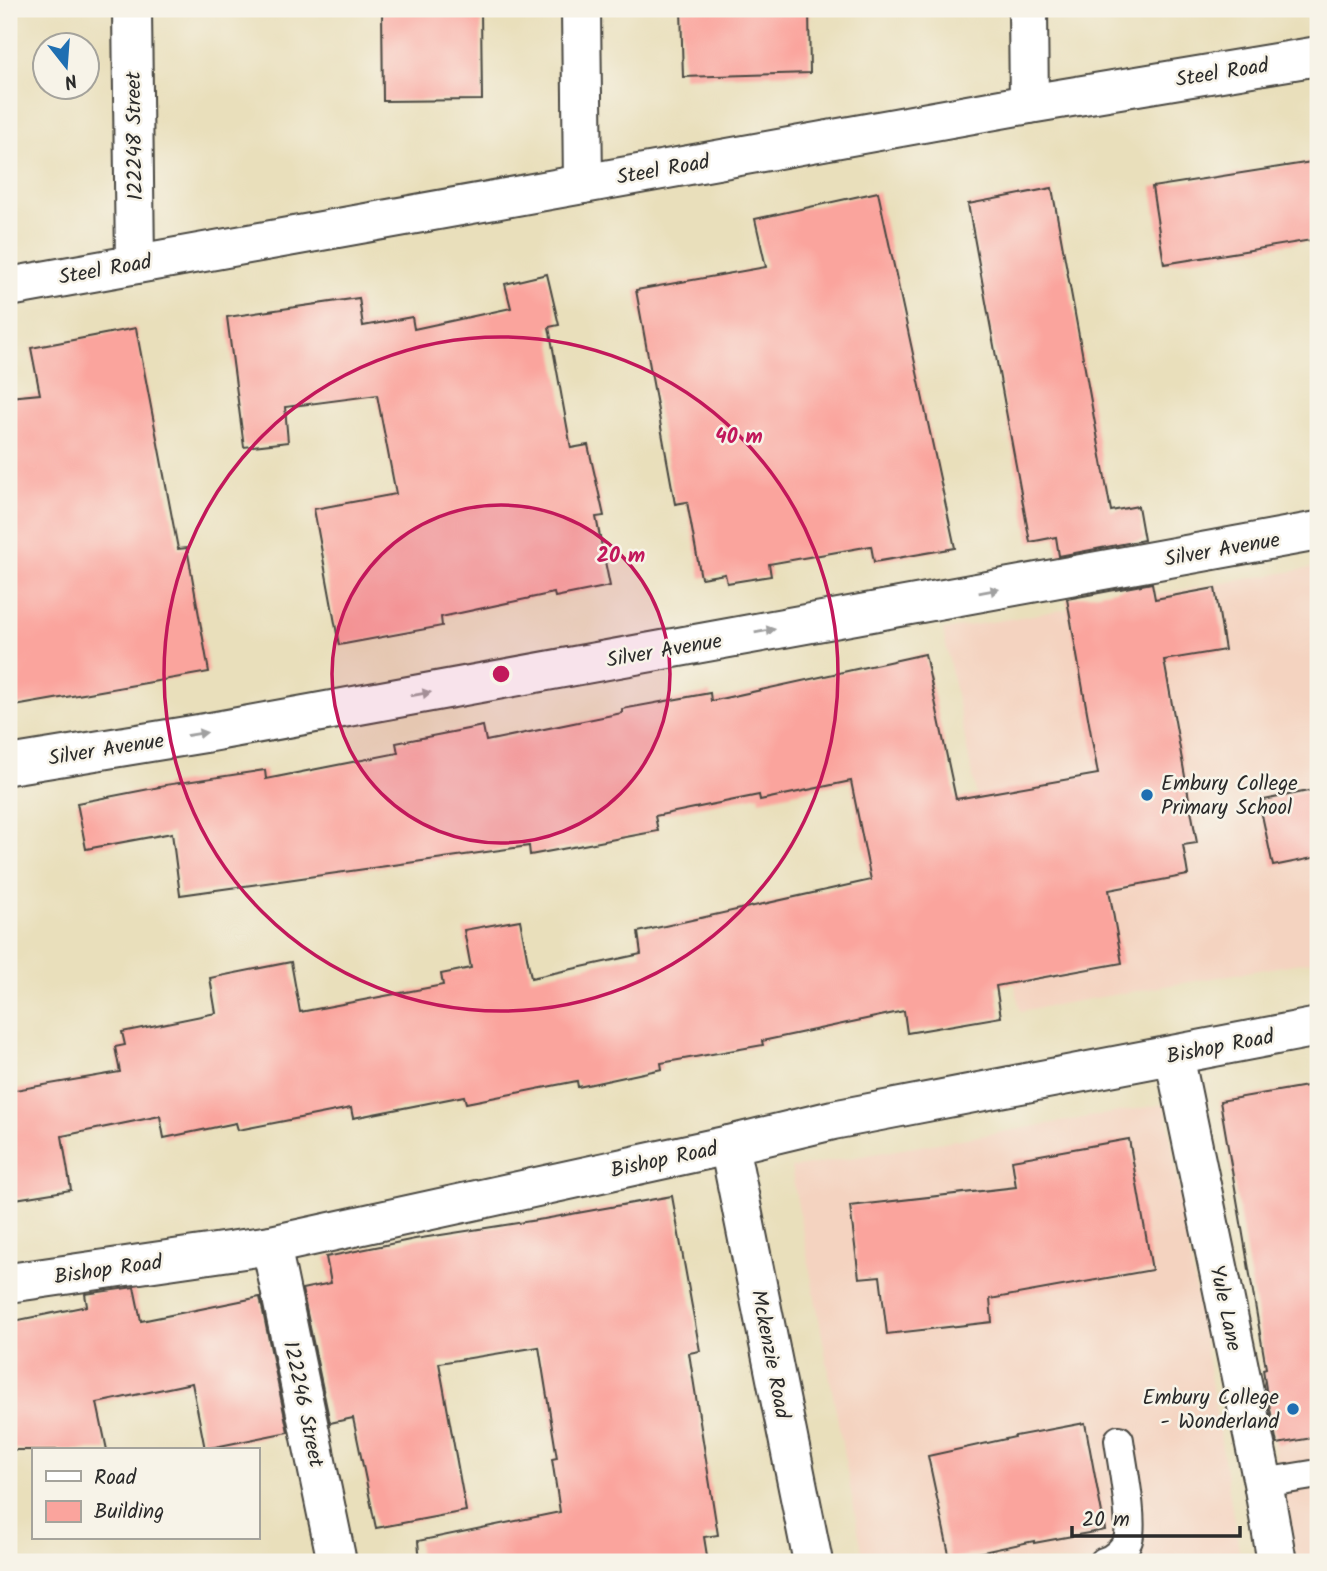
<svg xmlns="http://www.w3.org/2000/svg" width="1327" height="1571" font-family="Kalam,sans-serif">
<rect width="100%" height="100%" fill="#f7f3e8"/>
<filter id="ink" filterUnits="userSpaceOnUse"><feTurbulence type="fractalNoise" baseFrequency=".0143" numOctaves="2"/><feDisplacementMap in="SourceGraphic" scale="14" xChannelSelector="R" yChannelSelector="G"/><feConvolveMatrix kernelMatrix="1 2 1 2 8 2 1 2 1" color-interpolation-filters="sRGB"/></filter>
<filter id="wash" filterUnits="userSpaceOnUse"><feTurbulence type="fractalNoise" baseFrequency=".00686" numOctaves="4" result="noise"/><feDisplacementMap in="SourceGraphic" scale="28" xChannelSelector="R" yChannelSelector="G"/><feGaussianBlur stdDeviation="1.57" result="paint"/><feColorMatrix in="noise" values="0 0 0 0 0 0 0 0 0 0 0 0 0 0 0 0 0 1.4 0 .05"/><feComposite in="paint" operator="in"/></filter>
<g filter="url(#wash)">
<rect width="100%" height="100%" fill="#e9dfbb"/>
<!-- built -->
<g fill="#f4d3c0">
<polygon points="1318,567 1318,960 1020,1011 943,630"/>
<polygon points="1165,1104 1241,1562 864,1562 791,1168"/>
<polygon points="1318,1349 1318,1562 1296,1562 1276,1459 1261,1359"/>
</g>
<g id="blocks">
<!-- building -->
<g fill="#faa49d">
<polygon points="382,9 481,9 482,100 383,101"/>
<polygon points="681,9 809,9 810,73 683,77"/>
<polygon points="1318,161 1318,239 1164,264 1152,187"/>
<polygon points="1052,188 1111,511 1138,506 1144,540 1059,556 1056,537 1030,542 968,204"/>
<polygon points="878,192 955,548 874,562 871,546 769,564 771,576 727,583 725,574 701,578 687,502 675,504 636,290 766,267 755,219"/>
<polygon points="547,274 559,325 549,327 571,448 588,445 604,516 596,517 610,586 555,597 554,593 441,617 442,626 339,645 314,509 396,494 377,395 285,407 288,442 244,447 227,317 359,298 363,326 412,317 414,329 511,308 505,284"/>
<polygon points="136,328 178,549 187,548 209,672 9,707 9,397 40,394 31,348"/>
<polygon points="1152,583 1155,599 1215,588 1225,650 1164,660 1197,843 1183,845 1188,875 1109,890 1122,963 996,986 1001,1017 907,1033 904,1011 762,1041 763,1045 661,1063 662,1069 578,1087 577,1081 466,1103 464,1096 353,1118 351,1108 238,1130 236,1123 164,1138 160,1116 62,1136 71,1190 9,1200 9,1091 120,1072 115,1047 125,1045 122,1032 216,1013 210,978 291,962 300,1012 443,985 441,974 471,968 464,930 520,920 531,978 641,954 638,932 871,880 851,781 760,800 759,795 655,816 658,831 530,855 529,846 180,895 172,833 86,849 77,803 165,786 165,785 265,770 266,779 398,753 396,743 483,726 486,741 622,713 622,709 710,693 711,701 925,654 956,799 1098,774 1067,599"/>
<polygon points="1318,789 1318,857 1273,866 1259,801"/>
<polygon points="1318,1084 1318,1437 1277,1444 1266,1389 1263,1369 1266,1368 1220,1101"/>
<polygon points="1129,1139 1152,1270 990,1299 992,1322 887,1334 880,1276 859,1278 850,1206 1016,1187 1012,1160"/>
<polygon points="672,1196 700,1351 689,1353 718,1535 704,1537 708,1562 420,1562 418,1541 560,1512 552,1459 557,1458 539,1347 439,1363 466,1511 376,1528 353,1418 330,1423 302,1289 331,1283 326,1257 415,1239 544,1219"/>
<polygon points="134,1287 141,1321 260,1297 288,1432 205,1449 192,1383 97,1403 107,1450 9,1450 9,1322 87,1306 85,1294"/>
<polygon points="1085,1423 1105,1530 1034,1543 1034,1541 950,1559 928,1456 1015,1437 1015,1436"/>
</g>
</g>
</g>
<g filter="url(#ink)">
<use href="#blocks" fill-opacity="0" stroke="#484641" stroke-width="2"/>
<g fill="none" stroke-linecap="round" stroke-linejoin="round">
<!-- service casing -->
<g stroke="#484641" stroke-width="32">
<g id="service">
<polyline points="1263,1483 1318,1474"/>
<path d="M1104,1562C1114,1559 1124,1550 1128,1540C1134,1520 1122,1463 1119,1440"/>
</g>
</g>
<!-- minor casing -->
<g stroke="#484641" stroke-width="42">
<g id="minor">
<polyline points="132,9 135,264"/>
<polyline points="581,9 583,184"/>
<polyline points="1028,9 1029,104"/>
<polyline points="9,287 1029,104 1318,56"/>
<polyline points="9,765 205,733 1318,531"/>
<polyline points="1174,1055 1263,1483 1277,1562"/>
<polyline points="729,1145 813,1562"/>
<polyline points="271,1245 337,1562"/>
<polyline points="9,1283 271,1245 729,1145 833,1120 1318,1027"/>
</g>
</g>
<!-- service -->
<use href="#service" stroke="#fff" stroke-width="28"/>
<!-- minor -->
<use href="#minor" stroke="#fff" stroke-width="38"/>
</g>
<!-- one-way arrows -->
<defs><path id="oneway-solid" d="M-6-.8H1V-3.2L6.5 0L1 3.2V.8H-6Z" transform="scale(1.75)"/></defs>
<g fill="#a0a0a0">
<use href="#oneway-solid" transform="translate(989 591) rotate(-10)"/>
<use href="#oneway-solid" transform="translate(765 631) rotate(-10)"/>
<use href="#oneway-solid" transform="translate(421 694) rotate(-10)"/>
<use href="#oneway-solid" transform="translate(197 734) rotate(-9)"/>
</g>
</g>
<!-- distance rings -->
<circle cx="501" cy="674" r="169" fill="#c2185b" fill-opacity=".12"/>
<g fill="none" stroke="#c2185b" stroke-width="3.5">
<circle cx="501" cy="674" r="169"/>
<circle cx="501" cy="674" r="337"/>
</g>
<!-- markers -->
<g fill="#1f6fb2" stroke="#f7f3e8" stroke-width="2.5">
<circle cx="1147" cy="795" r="7"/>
<circle cx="1293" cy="1409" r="7"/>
</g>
<g text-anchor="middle" stroke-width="5" stroke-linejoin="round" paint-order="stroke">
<!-- street labels -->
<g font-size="21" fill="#2b2b2b" stroke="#f7f3e8">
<text transform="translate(1222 72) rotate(-9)" y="7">Steel Road</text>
<text transform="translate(134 136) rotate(-91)" y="7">122248 Street</text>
<text transform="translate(663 169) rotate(-10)" y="7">Steel Road</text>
<text transform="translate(105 269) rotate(-10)" y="7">Steel Road</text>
<text transform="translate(1222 549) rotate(-10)" y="7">Silver Avenue</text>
<text transform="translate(664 650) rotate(-10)" y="7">Silver Avenue</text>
<text transform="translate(106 749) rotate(-9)" y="7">Silver Avenue</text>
<text transform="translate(1220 1046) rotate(-11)" y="7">Bishop Road</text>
<text transform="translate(664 1159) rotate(-12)" y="7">Bishop Road</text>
<text transform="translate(108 1269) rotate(-8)" y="7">Bishop Road</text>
<text transform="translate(1226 1308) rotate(78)" y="7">Yule Lane</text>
<text transform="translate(771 1354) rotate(79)" y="7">Mckenzie Road</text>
<text transform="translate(304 1404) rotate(78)" y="7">122246 Street</text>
</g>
<!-- poi labels -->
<g font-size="21" fill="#2b2b2b" stroke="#f7f3e8" text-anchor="start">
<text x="1161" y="790">Embury College<tspan x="1161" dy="24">Primary School</tspan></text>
<text x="1279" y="1404" text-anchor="end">Embury College<tspan x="1279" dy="24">- Wonderland</tspan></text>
</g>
</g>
<circle cx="501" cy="674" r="10" fill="#c2185b" stroke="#f7f3e8" stroke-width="3.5"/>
<g font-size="21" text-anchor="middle" font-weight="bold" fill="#c2185b" stroke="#f7f3e8" stroke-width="5" stroke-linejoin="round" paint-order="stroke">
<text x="739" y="443">40 m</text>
<text x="621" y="562">20 m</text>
</g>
<!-- margin -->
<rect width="1327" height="1571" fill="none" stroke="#f7f3e8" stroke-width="35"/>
<!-- legend -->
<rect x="32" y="1448" width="228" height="91" fill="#f7f3e8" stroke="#a5a39c" stroke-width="2"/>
<rect x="46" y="1471" width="35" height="10" fill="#ffffff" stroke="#a5a39c" stroke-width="2"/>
<text x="94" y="1484" font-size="21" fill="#2b2b2b">Road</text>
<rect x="46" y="1501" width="35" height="21" fill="#faa49d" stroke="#a5a39c" stroke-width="2"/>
<text x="94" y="1518" font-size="21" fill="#2b2b2b">Building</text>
<!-- north arrow -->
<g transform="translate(66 66) rotate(163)"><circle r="33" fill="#f7f3e8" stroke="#a5a39c" stroke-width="2"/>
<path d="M0-5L12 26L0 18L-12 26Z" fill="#1f6fb2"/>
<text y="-10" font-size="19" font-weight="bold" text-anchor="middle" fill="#2b2b2b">N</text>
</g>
<!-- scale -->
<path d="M1072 1526v10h168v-10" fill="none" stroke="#2b2b2b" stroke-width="3.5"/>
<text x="1082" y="1526" font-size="21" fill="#2b2b2b" stroke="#f7f3e8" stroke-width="5" paint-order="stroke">20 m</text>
</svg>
